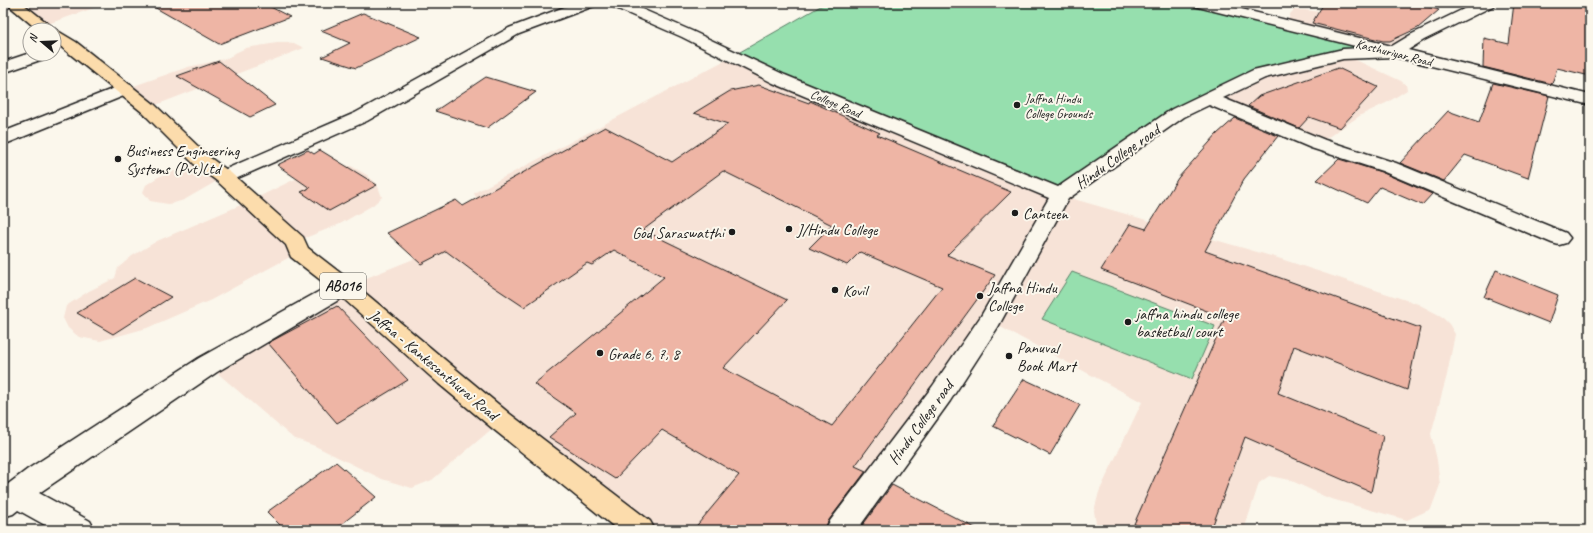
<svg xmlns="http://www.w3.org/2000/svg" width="1593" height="533" font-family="Caveat,sans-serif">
<rect width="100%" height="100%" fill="#fbf7ec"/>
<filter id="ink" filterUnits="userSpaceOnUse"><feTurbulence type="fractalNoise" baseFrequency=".025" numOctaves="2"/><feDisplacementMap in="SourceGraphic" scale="8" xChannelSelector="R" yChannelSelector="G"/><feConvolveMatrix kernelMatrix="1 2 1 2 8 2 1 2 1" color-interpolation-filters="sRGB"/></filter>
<g filter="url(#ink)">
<!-- built -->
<g fill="#f7e3d7">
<polygon points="13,3 108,3 42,26"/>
<polygon points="1294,10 1305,10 1320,12 1418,37 1394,52 1287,25 1290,14"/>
<polygon points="283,42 294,43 304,48 148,108 125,89 188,67 229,58 235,53 246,48"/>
<polygon points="1343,54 1401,81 1406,85 1407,90 1388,102 1361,115 1318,144 1208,98 1259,74"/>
<polygon points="733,56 1060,195 1278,258 1418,304 1441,316 1449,324 1455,334 1447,375 1431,434 1437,460 1440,485 1431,509 1407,520 1328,498 1290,480 1269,476 1259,483 1244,530 1097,530 1094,511 1099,492 1142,402 991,322 840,530 640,530 501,421 432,480 412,488 382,479 315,446 293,438 208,365 344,287 488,229 474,193"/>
<polygon points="202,161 224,177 184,200 174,203 168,204 150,201 143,192 146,185 158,177"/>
<polygon points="331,165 351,166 367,175 377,184 382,197 373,205 340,224 295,242 299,252 211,300 147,328 100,341 79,337 68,328 63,318 66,306 89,291 115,278 118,268 132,256 157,241 250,201 291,181"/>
</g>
<!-- green -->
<g fill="#96dfae" stroke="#597e65">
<polygon points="826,3 1199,3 1394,52 1343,54 1259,74 1178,113 1060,195 733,56"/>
<polygon points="1072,272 1215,326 1192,379 1042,319"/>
</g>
<!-- building -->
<g fill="#eeb5a5" stroke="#1c1c1c" fill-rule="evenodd">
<polygon points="147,3 263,3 290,17 219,44"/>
<polygon points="1324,3 1416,3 1439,10 1418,28 1390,41 1383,41 1312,23"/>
<polygon points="1514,3 1590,3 1590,76 1557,68 1552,84 1483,67 1484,38 1509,44"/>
<polygon points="363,13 421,37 356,68 322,57 350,43 321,31"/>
<polygon points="219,61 275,105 250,117 177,76"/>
<polygon points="1338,68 1378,87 1340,128 1309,117 1299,128 1248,106 1259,96"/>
<polygon points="486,77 536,92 487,128 435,111"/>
<polygon points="1493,83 1549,96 1528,178 1465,155 1444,181 1400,163 1448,111 1479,122"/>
<path d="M759,85L809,103L810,101L880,133L877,135L1011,192L947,255L995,275L855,466L866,471L829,520L824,530H693L739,475L662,430L615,479L549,437L576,413L534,384L664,277L614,250L592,265L587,263L524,307L491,285L446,251L421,264L387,233L456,200L463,206L605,127L672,162L728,124L694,113L730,91ZM723,171L832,225L809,248L847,265L860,252L942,287L832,426L723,368L787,300L643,230Z"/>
<polygon points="1235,118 1278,136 1244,179 1205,251 1420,328 1407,390 1294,346 1278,393 1383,436 1371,492 1245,437 1211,530 1147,530 1134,524 1225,318 1101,270 1130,224 1146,229 1178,178 1217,134"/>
<polygon points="308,150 314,154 320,150 377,185 329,211 301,192 310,188 277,165"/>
<polygon points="1339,159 1381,172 1432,194 1422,205 1380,187 1367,203 1317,180"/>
<polygon points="1496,270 1558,295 1549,323 1484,297"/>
<polygon points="135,278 171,297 113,334 77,313"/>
<polygon points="337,306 408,380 337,423 268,343"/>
<polygon points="1024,379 1080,405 1050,455 993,426"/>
<polygon points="336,462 376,497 334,530 285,530 267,512"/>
<polygon points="892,485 979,530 859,530"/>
</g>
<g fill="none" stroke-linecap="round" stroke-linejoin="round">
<!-- minor casing -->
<g stroke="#1c1c1c" stroke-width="3">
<g id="minor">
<polygon points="575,3 596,3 594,6 519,34 367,121 231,181 224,183 217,181 214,177 217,173 355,113 509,28"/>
<polygon points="609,3 628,3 692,31 785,75 1058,187 1172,109 1253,70 1343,49 1363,48 1194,6 1192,3 1217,3 1392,46 1412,34 1476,3 1495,3 1493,6 1424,40 1408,50 1590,95 1590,105 1395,57 1343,59 1265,78 1223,98 1325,140 1396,163 1566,233 1570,238 1566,243 1559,245 1552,243 1382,171 1311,148 1209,105 1184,117 1068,199 998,327 950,401 857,530 825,530 830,521 932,387 981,316 1049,198 773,83 682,37 611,6"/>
<polygon points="30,53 51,54 49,57 3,73 3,62"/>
<polygon points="125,84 131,85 134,89 131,93 3,145 3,132"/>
<polygon points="344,279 352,282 355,287 352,292 217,372 39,493 90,521 95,530 54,530 18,510 13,514 3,517 3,488 28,469 199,358 336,282"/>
</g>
</g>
<!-- primary casing -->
<g stroke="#1c1c1c" stroke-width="3">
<polygon id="primary" points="6,3 22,3 56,30 76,42 154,104 209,157 231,173 303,237 308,248 352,282 457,370 510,414 650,521 655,530 618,530 492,428 439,384 336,292 291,257 286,245 217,181 195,165 142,112 54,41 54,30 38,30"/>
</g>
<!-- minor -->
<use href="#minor" fill="#fbf7ec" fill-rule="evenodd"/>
<!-- primary -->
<use href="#primary" fill="#fcdcac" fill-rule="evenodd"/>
</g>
</g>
<!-- markers -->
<g fill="#1c1c1c" stroke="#fbf7ec" stroke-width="1.5">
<circle cx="1017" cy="105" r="4"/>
<circle cx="118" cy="159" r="4"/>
<circle cx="1015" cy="213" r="4"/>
<circle cx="789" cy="229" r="4"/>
<circle cx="732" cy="232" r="4"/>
<circle cx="835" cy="290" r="4"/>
<circle cx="980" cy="296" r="4"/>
<circle cx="1128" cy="322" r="4"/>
<circle cx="600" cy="353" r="4"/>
<circle cx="1009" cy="356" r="4"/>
</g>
<g text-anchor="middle" stroke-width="4" stroke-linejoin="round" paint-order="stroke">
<!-- far-street labels -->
<g font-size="13" fill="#1c1c1c" stroke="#fbf7ec">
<text transform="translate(1394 52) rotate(14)" y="5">Kasthuriyar Road</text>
<text transform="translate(836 103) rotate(23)" y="5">College Road</text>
</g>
<!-- far-poi labels -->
<g font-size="13" fill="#1c1c1c" stroke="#fbf7ec" text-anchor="start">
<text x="1025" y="103">Jaffna Hindu<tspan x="1025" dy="15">College Grounds</tspan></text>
</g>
<!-- shield labels -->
<rect fill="#fbf7ec" stroke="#5f5e5a" stroke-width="1" x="320" y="273" width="46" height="26" rx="3"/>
<g font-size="15" font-weight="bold" fill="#1c1c1c">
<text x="343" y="291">AB016</text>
</g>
<!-- poi labels -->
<g font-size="16" fill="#1c1c1c" stroke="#fbf7ec" text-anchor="start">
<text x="126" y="156">Business Engineering<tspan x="126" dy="18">Systems (Pvt)Ltd</tspan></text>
<text x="1023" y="219">Canteen</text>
<text x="797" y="235">J/Hindu College</text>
<text x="724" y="238" text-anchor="end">God Saraswatthi</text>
<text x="988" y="293">Jaffna Hindu<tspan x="988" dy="18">College</tspan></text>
<text x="843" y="296">Kovil</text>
<text x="1136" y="319">jaffna hindu college<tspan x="1136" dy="18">basketball court</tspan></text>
<text x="1017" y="353">Panuval<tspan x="1017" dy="18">Book Mart</tspan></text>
<text x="608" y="359">Grade 6, 7, 8</text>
</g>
<!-- street labels -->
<g font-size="16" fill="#1c1c1c" stroke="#fbf7ec">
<text transform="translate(1117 156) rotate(-35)" y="6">Hindu College road</text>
<text transform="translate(434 364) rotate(40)" y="6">Jaffna - Kankesanthurai Road</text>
<text transform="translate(920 422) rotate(-54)" y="6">Hindu College road</text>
</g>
</g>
<!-- margin -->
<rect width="1593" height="533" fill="none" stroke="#fbf7ec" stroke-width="16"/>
<rect x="8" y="8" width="1577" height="517" fill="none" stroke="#1c1c1c" stroke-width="1.5" filter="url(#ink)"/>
<!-- north arrow -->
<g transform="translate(42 42) rotate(289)"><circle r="19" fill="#fbf7ec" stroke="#a29f99"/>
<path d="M0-3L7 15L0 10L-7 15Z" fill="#1c1c1c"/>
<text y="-6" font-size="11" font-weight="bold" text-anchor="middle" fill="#1c1c1c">N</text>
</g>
</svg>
